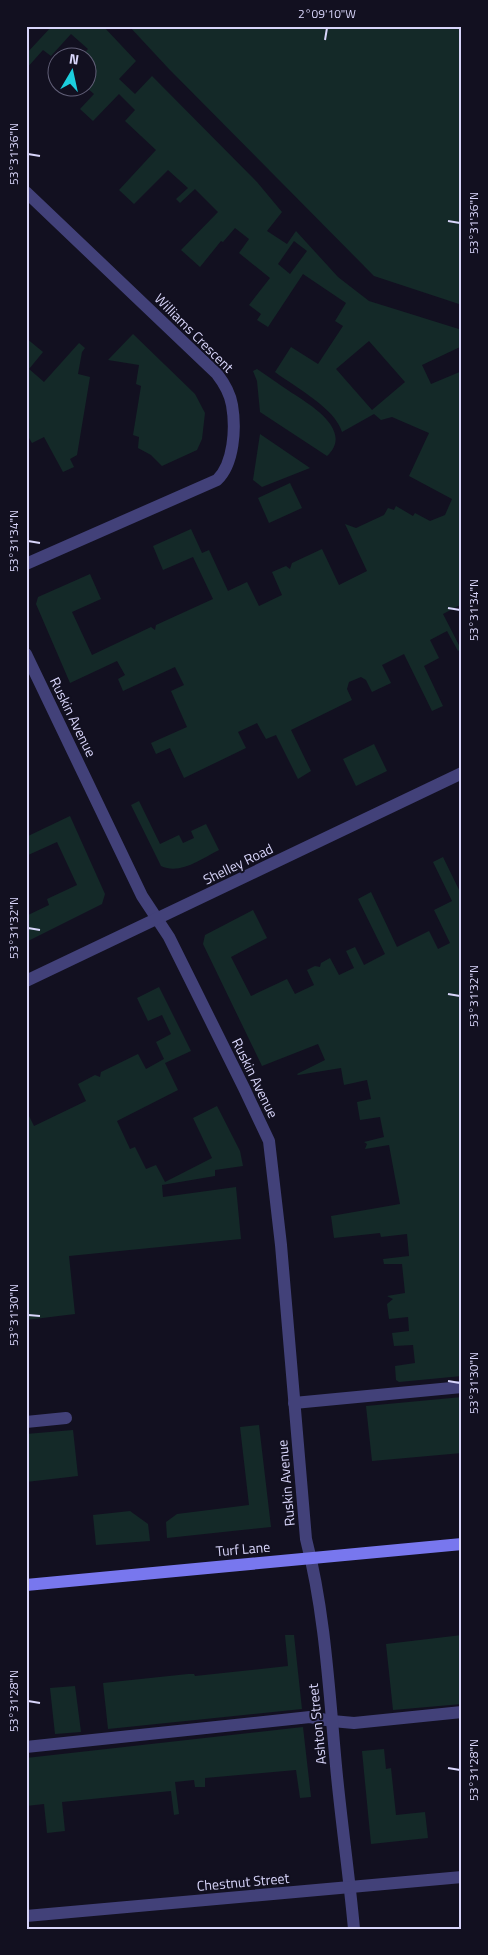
<svg xmlns="http://www.w3.org/2000/svg" width="488" height="1955" font-family="'Titillium Web',sans-serif">
<rect width="100%" height="100%" fill="#121020"/>
<!-- green -->
<g fill="#142928" fill-rule="evenodd">
<path d="M52,26H103L136,61L119,79L135,94L152,76L257,182L282,212L267,231L287,244L296,231L338,277L369,301L462,330V350L460,347L422,365L431,384L462,371V607L458,606L443,614L461,649L458,651L447,631L430,640L439,658L424,666L443,706L432,711L404,654L382,665L391,683L372,692L366,680L361,677L349,682L347,689L352,700L291,730L311,771L298,779L276,735L266,739L257,723L238,732L246,748L184,778L170,748L156,754L151,743L187,727L171,691L184,685L175,667L123,691L118,679L125,675L117,661L70,683L36,604L38,597L90,574L101,599L72,612L92,655L151,627L155,630L156,625L213,599L193,557L163,570L153,546L191,529L202,553L209,550L228,591L247,582L259,606L282,595L272,572L286,566L290,569L292,563L322,549L339,585L367,571L345,524L356,528L384,515L388,508L394,510L396,506L413,516L415,513L430,521L445,515L452,499L409,476L429,433L392,417L381,420L374,414L342,432C335,408 295,387 275,372L291,347L318,364L343,326L335,321L346,303L303,274L268,327L257,320L261,314L249,305L270,278L239,253L249,239L235,228L223,242L221,241L200,267L181,250L218,212L195,189L180,203L176,199L188,188L168,170L134,204L119,190L156,150L125,121L135,110L119,94L93,121L80,109L94,94L87,88L88,58L81,57L88,49L71,34L51,56L43,50L26,69V54ZM294,241L307,251L290,274L278,264ZM369,341L405,382L372,410L336,369Z"/>
<polygon points="129,26 462,26 462,305 374,276 169,69"/>
<polygon points="133,334 195,394 205,413 202,439 197,450 162,466 151,455 138,448 139,437 133,435 141,386 136,384 139,365 108,360"/>
<polygon points="26,338 43,352 29,369 44,382 79,343 85,348 82,352 78,374 90,377 77,455 70,459 74,467 63,472 44,437 32,443 26,433"/>
<path d="M257,369C269,377 280,385 292,393C311,405 354,431 327,456L260,412L257,381L253,371Z"/>
<polygon points="260,434 310,468 262,487 253,480"/>
<polygon points="290,483 302,508 269,523 258,498"/>
<polygon points="374,744 387,771 356,786 343,759"/>
<path d="M139,801L160,844L179,835L183,843L194,838L191,831L206,824L219,850C201,859 180,875 161,866L131,805Z"/>
<polygon points="70,816 105,894 102,904 26,942 26,916 49,905 47,899 77,885 57,842 26,856 26,837"/>
<polygon points="443,857 462,896 462,1376 399,1382 396,1380 395,1366 415,1363 413,1345 394,1346 392,1333 409,1331 408,1317 389,1319 387,1304 393,1299 387,1296 405,1293 402,1264 384,1264 383,1259 409,1256 407,1234 381,1237 380,1233 334,1238 331,1216 400,1204 389,1145 365,1149 367,1144 364,1142 384,1137 380,1117 360,1120 357,1102 371,1099 367,1080 344,1085 341,1068 298,1075 297,1074 325,1060 318,1044 262,1066 203,944 205,935 253,910 267,938 231,957 251,996 287,979 295,994 314,985 307,970 315,966 320,967 321,963 330,958 339,975 354,968 346,951 355,947 364,965 385,954 358,899 371,892 397,947 429,931 438,949 450,943 434,910 452,901 433,862"/>
<polygon points="159,987 191,1051 165,1063 178,1090 117,1121 130,1149 135,1147 146,1169 156,1165 165,1182 212,1158 193,1118 217,1106 240,1151 243,1166 215,1170 215,1176 162,1185 163,1197 236,1187 241,1239 69,1256 75,1314 26,1320 26,1110 34,1126 86,1101 78,1084 95,1075 100,1077 101,1072 138,1054 146,1069 164,1059 156,1042 171,1034 162,1015 148,1021 137,998"/>
<polygon points="462,1397 462,1453 372,1461 366,1406"/>
<polygon points="259,1425 271,1527 167,1538 166,1522 177,1514 249,1505 240,1427"/>
<polygon points="73,1430 78,1476 26,1482 26,1434"/>
<polygon points="130,1511 148,1524 150,1541 96,1545 93,1515"/>
<polygon points="285,1635 294,1635 302,1709 108,1729 103,1683 188,1674 194,1674 195,1676 288,1666"/>
<polygon points="462,1635 462,1704 393,1710 386,1644"/>
<polygon points="75,1686 81,1732 55,1734 50,1688"/>
<polygon points="303,1727 311,1797 300,1798 296,1770 205,1778 205,1787 195,1787 194,1780 175,1782 179,1814 174,1815 171,1791 62,1802 65,1831 47,1833 44,1804 26,1806 26,1758"/>
<polygon points="384,1749 386,1769 391,1768 396,1815 425,1812 428,1838 371,1844 362,1751"/>
</g>
<g fill="none" stroke-linecap="round" stroke-linejoin="round">
<!-- lane -->
<g stroke="#424179" stroke-width="12">
<polyline points="294,1403 462,1387"/>
<polyline points="26,1422 66,1418"/>
<polyline points="26,1747 310,1717 332,1721 354,1723 462,1712"/>
</g>
<!-- street -->
<g stroke="#424179" stroke-width="12">
<path d="M26,192L217,374C224,383 230,393 232,405C236,428 234,464 217,480L26,564"/>
<path d="M26,654L142,896L169,937L244,1088L269,1141L281,1245L306,1539C325,1612 329,1690 336,1766C341,1820 349,1874 354,1929"/>
<polyline points="26,981 462,773"/>
<polyline points="26,1916 462,1877"/>
</g>
<!-- secondary -->
<polyline stroke="#7877ee" stroke-width="12" points="26,1585 462,1544"/>
</g>
<!-- ticks -->
<path fill="none" stroke="#d8d5fa" stroke-width="2" d="M325,40L327,28M28,154L40,156M448,221L460,223M28,541L40,543M448,608L460,610M28,928L40,930M448,994L460,996M28,1315L40,1316M448,1381L460,1383M28,1701L40,1703M448,1768L460,1770"/>
<g text-anchor="middle" stroke-width="4" stroke-linejoin="round" paint-order="stroke">
<!-- street labels -->
<g font-size="14" fill="#d8d5fa" stroke="#121020">
<text transform="translate(194 333) rotate(45)" y="5">Williams Crescent</text>
<text transform="translate(73 717) rotate(64)" y="5">Ruskin Avenue</text>
<text transform="translate(238 864) rotate(-26)" y="5">Shelley Road</text>
<text transform="translate(255 1078) rotate(64)" y="5">Ruskin Avenue</text>
<text transform="translate(286 1483) rotate(-95)" y="5">Ruskin Avenue</text>
<text transform="translate(243 1549) rotate(-5)" y="5">Turf Lane</text>
<text transform="translate(317 1724) rotate(-96)" y="5">Ashton Street</text>
<text transform="translate(243 1882) rotate(-5)" y="5">Chestnut Street</text>
</g>
</g>
<!-- border -->
<rect width="488" height="1955" fill="none" stroke="#121020" stroke-width="55"/>
<!-- north arrow -->
<g transform="translate(72 72) rotate(9)"><circle r="24" fill="#121020" stroke="#615f77"/>
<path d="M0-4L9 19L0 12L-9 19Z" fill="#1ccfde"/>
<text y="-8" font-size="14" font-weight="bold" text-anchor="middle" fill="#d8d5fa">N</text>
</g>
<rect x="28" y="28" width="432" height="1900" fill="none" stroke="#d8d5fa" stroke-width="2"/>
<g font-size="12" text-anchor="middle" fill="#d8d5fa">
<text x="327" y="18">2°09'10"W</text>
<text transform="translate(14 154) rotate(-90)" y="4">53°31'36"N</text>
<text transform="translate(474 223) rotate(-90)" y="4">53°31'36"N</text>
<text transform="translate(14 541) rotate(-90)" y="4">53°31'34"N</text>
<text transform="translate(474 610) rotate(-90)" y="4">53°31'34"N</text>
<text transform="translate(14 928) rotate(-90)" y="4">53°31'32"N</text>
<text transform="translate(474 996) rotate(-90)" y="4">53°31'32"N</text>
<text transform="translate(14 1315) rotate(-90)" y="4">53°31'30"N</text>
<text transform="translate(474 1383) rotate(-90)" y="4">53°31'30"N</text>
<text transform="translate(14 1701) rotate(-90)" y="4">53°31'28"N</text>
<text transform="translate(474 1770) rotate(-90)" y="4">53°31'28"N</text>
</g>
</svg>
